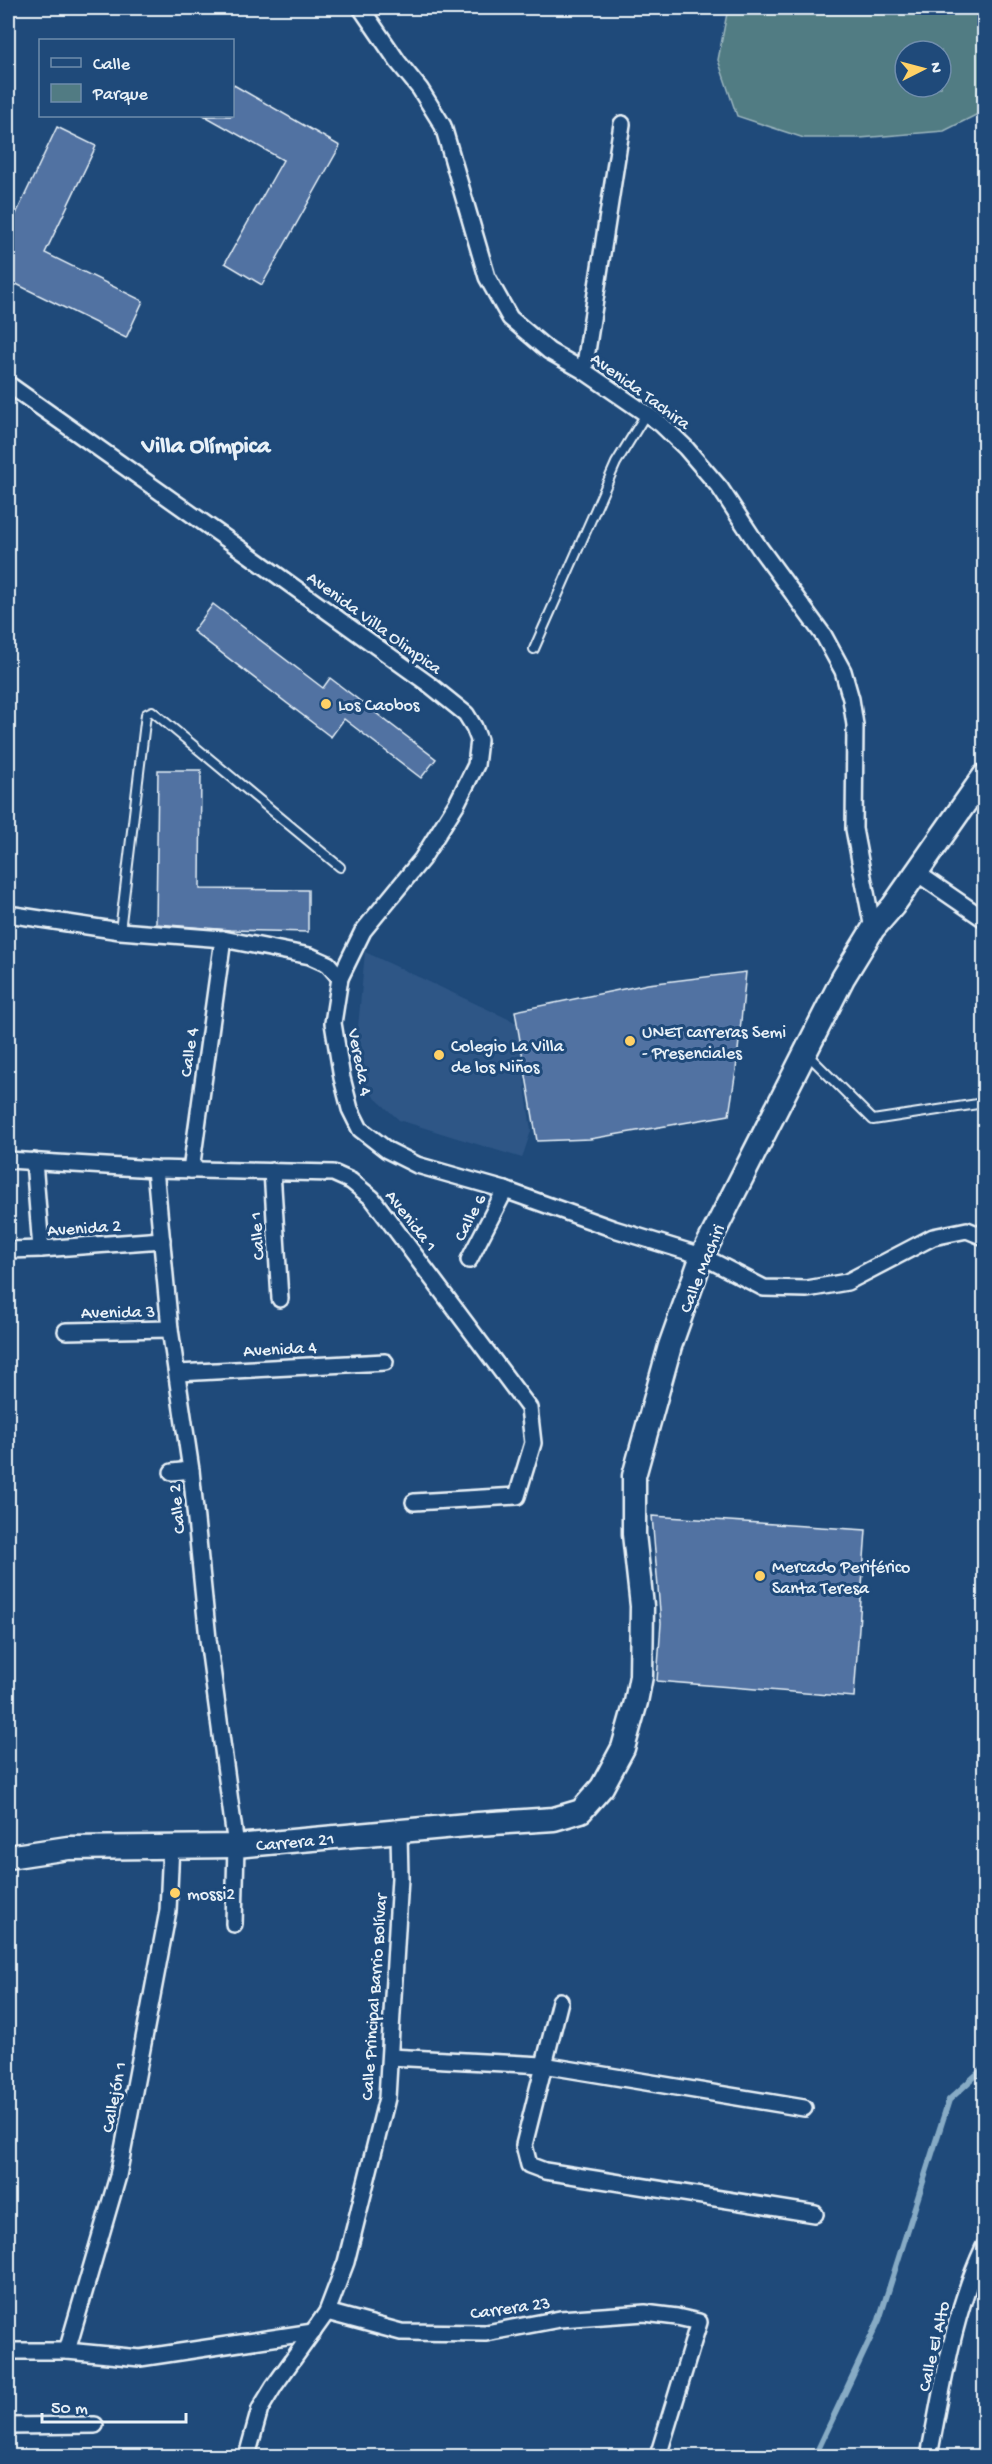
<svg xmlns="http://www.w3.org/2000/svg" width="992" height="2464" font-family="'Gochi Hand',sans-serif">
<rect width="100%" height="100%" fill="#1f4a7a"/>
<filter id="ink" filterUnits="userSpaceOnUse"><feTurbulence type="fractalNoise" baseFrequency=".0167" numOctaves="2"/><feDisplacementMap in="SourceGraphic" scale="12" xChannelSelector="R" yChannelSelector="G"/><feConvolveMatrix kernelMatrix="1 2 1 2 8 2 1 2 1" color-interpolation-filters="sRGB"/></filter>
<g filter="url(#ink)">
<!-- built -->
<polygon fill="#2e5686" points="365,952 517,1023 531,1131 522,1158 399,1120 373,1096 357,1071 357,1038"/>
<!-- green -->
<path fill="#517b83" stroke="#9cb6be" stroke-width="1.5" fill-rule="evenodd" d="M728,8H984V111L944,131L860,138H804L737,116L718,60ZM905,51H941V87H905Z"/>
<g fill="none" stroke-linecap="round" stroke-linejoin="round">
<!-- stream -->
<polyline stroke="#87abc5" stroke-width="6" points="815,2456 879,2320 949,2100 984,2068"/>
</g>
<!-- building -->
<g fill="#5172a2" stroke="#e8f1f8" stroke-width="1.5">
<polygon points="232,84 340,146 262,285 225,263 283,160 205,116 232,116"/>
<polygon points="57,127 96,146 45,253 143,301 126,338 8,280 8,231"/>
<polygon points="213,604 323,688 330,678 436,759 421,778 344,719 331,737 193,631"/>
<polygon points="158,770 201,770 200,889 308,890 308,932 230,930 156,924"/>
<polygon points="746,972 736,1070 729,1115 590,1139 537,1141 515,1011 648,984"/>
<polygon points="652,1516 866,1530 854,1697 657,1681 661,1623"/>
</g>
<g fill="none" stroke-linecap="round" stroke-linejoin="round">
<!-- lane casing -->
<g stroke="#e8f1f8" stroke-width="12">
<g id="lane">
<polyline points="534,649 616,463 646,414"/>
<polyline points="120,931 146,714 152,711 340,867"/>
<polyline points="808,1055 873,1120 984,1103"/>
</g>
</g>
<!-- street casing -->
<g stroke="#e8f1f8" stroke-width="20">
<g id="street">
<polyline points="361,8 398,62 420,89 443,126 487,277 510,318 549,351 584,371 661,424 685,447 720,488 759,547 824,636 843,671 851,699 855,725 854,829 873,929"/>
<polyline points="584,371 622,124"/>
<polyline points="8,384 252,557 430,685 466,714 474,727 479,740 476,765 457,803 422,859 363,931 340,978 333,1023 342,1078 350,1109 360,1129 387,1150 417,1165 505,1190 614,1229 702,1256 764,1288 807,1289 847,1282 933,1237 967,1230 984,1237"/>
<polyline points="917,873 984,919"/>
<polyline points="8,914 120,931 223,939 310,956 328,964 340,978"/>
<polyline points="8,1160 155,1169 333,1173 351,1181 372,1198 529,1408 533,1443 517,1496 414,1502"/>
<polyline points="34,1161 41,1249"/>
<polyline points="155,1169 170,1329 191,1470 208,1639 236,1846 234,1924"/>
<polyline points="191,1170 223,939"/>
<polyline points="272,1171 280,1299"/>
<polyline points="8,1250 41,1249 162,1240"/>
<polyline points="469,1260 505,1190"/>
<polyline points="66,1331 170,1329"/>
<polyline points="178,1373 385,1362"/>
<polyline points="172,1472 191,1470"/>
<polyline points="560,2001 524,2145 529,2165 545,2171 815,2214"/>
<polyline points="390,2057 543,2065 804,2108"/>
<polyline points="327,2312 401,2332 486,2333 560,2319 645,2313 677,2317 699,2322 658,2456"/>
<polyline points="8,2351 67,2351 140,2358 313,2332"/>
<polyline points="67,2351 118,2176 168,1911 171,1845"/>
<polyline points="8,2426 95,2425"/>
<polyline points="247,2456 260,2409 274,2386 327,2312 346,2262 387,2098 400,1878 399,1833"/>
<path d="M929,2456C943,2385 953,2313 984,2247"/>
</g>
</g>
<!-- secondary casing -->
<g stroke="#e8f1f8" stroke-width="27">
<polyline id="secondary" points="8,1857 68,1848 236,1846 478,1824 554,1819 581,1811 602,1787 623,1748 636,1702 641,1676 642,1606 634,1534 634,1476 670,1346 702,1256 843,978 873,929 893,906 984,776"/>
</g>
<!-- lane -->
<use href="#lane" stroke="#1f4a7a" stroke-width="8"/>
<!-- street -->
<use href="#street" stroke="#1f4a7a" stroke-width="15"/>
<!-- secondary -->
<use href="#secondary" stroke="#1f4a7a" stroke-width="22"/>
</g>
</g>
<!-- markers -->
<g fill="#ffd166" stroke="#1f4a7a" stroke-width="2">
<circle cx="326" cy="704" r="6"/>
<circle cx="630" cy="1041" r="6"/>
<circle cx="439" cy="1055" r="6"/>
<circle cx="760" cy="1576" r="6"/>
<circle cx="175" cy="1893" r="6"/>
</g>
<g text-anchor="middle" stroke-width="6" stroke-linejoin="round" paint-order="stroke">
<!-- street labels -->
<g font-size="18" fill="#e8f1f8" stroke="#1f4a7a">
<text transform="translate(641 390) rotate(36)" y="6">Avenida Tachira</text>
<text transform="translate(375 622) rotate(36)" y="6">Avenida Villa Olimpica</text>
<text transform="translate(188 1052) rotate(-82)" y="6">Calle 4</text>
<text transform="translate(361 1062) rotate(79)" y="6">Vereda 4</text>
<text transform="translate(469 1217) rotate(-63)" y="6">Calle 6</text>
<text transform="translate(412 1220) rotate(52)" y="6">Avenida 1</text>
<text transform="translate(84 1227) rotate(-4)" y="6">Avenida 2</text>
<text transform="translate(256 1236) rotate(-94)" y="6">Calle 1</text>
<text transform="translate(701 1268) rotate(-68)" y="6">Calle Machiri</text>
<text transform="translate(118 1311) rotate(-1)" y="6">Avenida 3</text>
<text transform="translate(280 1348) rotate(-3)" y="6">Avenida 4</text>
<text transform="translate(176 1509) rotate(-96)" y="6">Calle 2</text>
<text transform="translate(295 1841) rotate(-5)" y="6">Carrera 21</text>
<text transform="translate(373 1997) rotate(-86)" y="6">Calle Principal Barrio Bolívar</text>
<text transform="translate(113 2097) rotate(-79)" y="6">Callejón 1</text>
<text transform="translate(510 2307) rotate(-8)" y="6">Carrera 23</text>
<text transform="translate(933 2346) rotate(-77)" y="6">Calle El Alto</text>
</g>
<!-- poi labels -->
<g font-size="18" fill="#e8f1f8" stroke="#1f4a7a" text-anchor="start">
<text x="338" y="710">Los Caobos</text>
<text x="642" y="1037">UNET carreras Semi<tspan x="642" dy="21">- Presenciales</tspan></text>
<text x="451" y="1051">Colegio La Villa<tspan x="451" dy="21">de los Niños</tspan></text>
<text x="772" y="1572">Mercado Periférico<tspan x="772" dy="21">Santa Teresa</tspan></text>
<text x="187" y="1899">mossi2</text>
</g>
<!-- district labels -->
<g font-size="24" font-weight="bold" fill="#e8f1f8" stroke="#1f4a7a">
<text x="206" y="452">Villa Olímpica</text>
</g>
</g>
<!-- margin -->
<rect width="992" height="2464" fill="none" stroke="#1f4a7a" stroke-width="30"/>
<rect x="15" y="15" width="962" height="2434" fill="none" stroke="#e8f1f8" stroke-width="2" filter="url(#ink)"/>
<!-- legend -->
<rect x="39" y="39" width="195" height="78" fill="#1f4a7a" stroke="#6f8dac" stroke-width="1.5"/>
<rect x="51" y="58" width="30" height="9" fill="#1f4a7a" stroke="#6f8dac" stroke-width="1.5"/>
<text x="93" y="69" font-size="18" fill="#e8f1f8">Calle</text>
<rect x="51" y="84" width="30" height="18" fill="#517b83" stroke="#6f8dac" stroke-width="1.5"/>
<text x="93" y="99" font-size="18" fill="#e8f1f8">Parque</text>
<!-- north arrow -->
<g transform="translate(923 69) rotate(84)"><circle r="28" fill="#1f4a7a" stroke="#6f8dac" stroke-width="1.5"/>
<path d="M0-4.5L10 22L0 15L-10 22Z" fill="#ffd166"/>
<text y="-9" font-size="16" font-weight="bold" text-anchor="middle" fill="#e8f1f8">N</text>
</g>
<!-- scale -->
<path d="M42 2413v9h144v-9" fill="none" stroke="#e8f1f8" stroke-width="3"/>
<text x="51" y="2413" font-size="18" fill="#e8f1f8" stroke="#1f4a7a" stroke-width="4.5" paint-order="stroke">50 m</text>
</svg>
